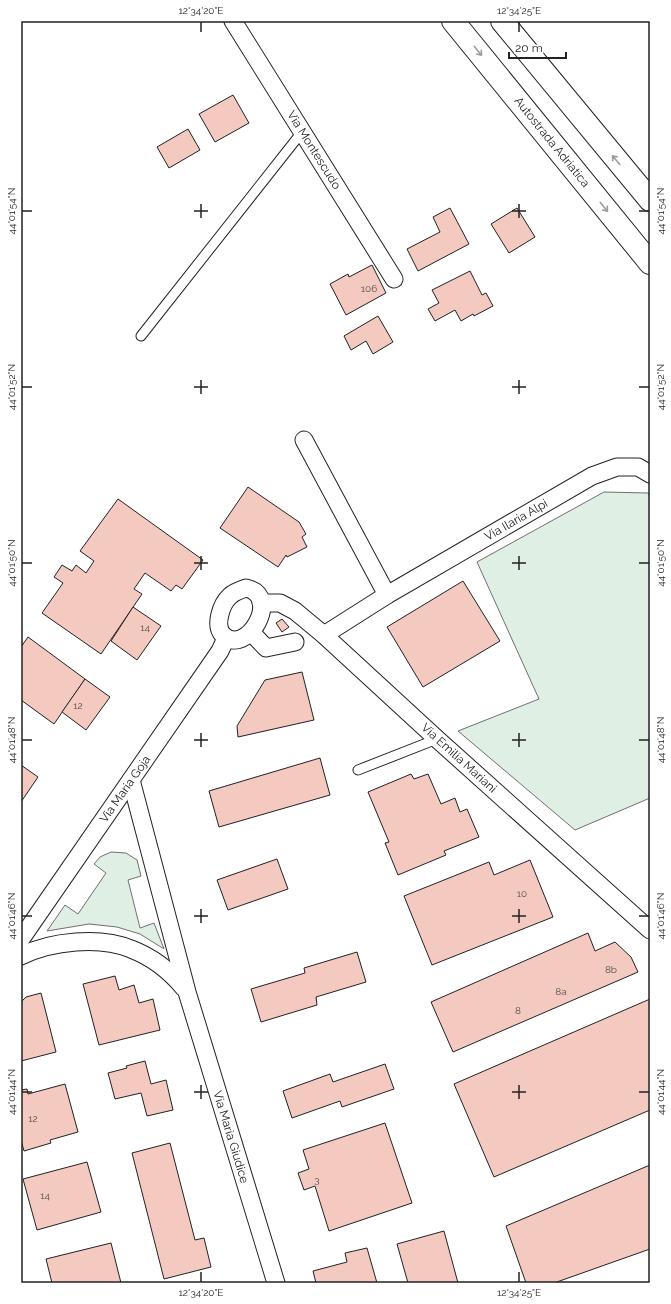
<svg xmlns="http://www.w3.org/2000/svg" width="671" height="1304" font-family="Raleway,sans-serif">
<rect width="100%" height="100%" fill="#fff"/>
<!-- green -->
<g fill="#e0efe3" stroke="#6f6f6f">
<polygon points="604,492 648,493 650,496 650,798 575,830 458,731 539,699 477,562"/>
<polygon points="111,852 126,853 137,860 141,876 128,880 140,928 154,923 164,949 140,934 117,927 89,924 47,931 65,905 78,914 106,873 94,864 100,857"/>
</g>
<!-- building -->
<g fill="#f3c9c0" stroke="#222">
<polygon points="233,95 249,123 215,142 199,114"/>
<polygon points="188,129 200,150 169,168 157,147"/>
<polygon points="450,208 469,244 418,271 407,249 440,232 433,217"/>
<polygon points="517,208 535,237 509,253 491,224"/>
<polygon points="372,265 386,293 346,315 330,284 348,274 349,277"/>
<polygon points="470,271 482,295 486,293 493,306 474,316 473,314 461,321 455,310 435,321 428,309 439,303 432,290"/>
<polygon points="378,316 393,342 373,354 366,341 351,350 344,336"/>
<polygon points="248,487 299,522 306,534 302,537 307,547 287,557 286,555 278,567 220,528"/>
<polygon points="118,499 203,560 182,589 176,585 171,591 145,573 134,589 142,594 101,654 42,613 63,583 54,577 62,565 72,571 76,565 86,573 94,561 80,551"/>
<polygon points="463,581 500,641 423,687 387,627"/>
<polygon points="133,607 161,626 137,660 111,641"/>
<polygon points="282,619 289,627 282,632 276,623"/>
<polygon points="28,637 85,679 54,724 21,700 21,647"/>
<polygon points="302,672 314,720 238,737 237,726 265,680"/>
<polygon points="85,679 110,697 86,730 62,712"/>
<polygon points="320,758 330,795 219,827 209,791"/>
<polygon points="21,765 38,777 21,802"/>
<polygon points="411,774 414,779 428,774 441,804 455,798 460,812 467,809 479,837 444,851 446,855 398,875 385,843 389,842 368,792"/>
<polygon points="277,859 288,889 228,910 217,880"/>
<polygon points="530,860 553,917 432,965 404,896 489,862 494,875"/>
<polygon points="588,933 595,951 615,942 631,957 638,972 453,1052 431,1002"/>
<polygon points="357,952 366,982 316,997 317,1005 261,1022 251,989 305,973 304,968"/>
<polygon points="115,976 119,990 134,985 139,1003 153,999 160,1030 99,1045 83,984"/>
<polygon points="41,993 56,1052 21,1061 21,1002 26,997"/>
<polygon points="650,999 650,1110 494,1177 454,1084"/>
<polygon points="145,1061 151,1084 166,1080 173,1110 147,1116 141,1093 115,1099 108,1073 127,1068 126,1066"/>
<polygon points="385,1064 394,1089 342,1107 340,1101 292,1118 283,1091 330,1074 333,1082"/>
<polygon points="65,1084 78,1132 50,1140 51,1143 24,1151 21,1140 21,1090 27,1089 28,1094"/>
<polygon points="385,1123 412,1203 329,1231 315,1186 304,1190 298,1173 309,1169 303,1150"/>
<polygon points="170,1143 195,1240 204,1238 211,1267 164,1279 132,1153"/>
<polygon points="87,1162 101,1212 37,1230 23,1179"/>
<polygon points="650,1165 650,1249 554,1283 526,1283 506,1226"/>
<polygon points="444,1231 458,1283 408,1283 397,1244"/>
<polygon points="111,1243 121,1283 52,1283 46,1259"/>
<polygon points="367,1248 377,1283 316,1283 313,1271 347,1262 345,1253"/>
</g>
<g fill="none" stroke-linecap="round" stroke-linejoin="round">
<!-- service casing -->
<g stroke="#222" stroke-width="11">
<g id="service">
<polyline points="141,336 302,132"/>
<polyline points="358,770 437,739"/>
</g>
</g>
<!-- minor casing -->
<g stroke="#222" stroke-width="19">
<g id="minor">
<polyline points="233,21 394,279"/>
<polyline points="304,440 387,595"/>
<path d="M246,588C283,596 246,658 223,635C214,626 221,604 230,596C234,592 240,590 246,588Z"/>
<polyline points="261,603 280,603 295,611 324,635 437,739 650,930"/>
<polyline points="251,632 266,648 295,642"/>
<polyline points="324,635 387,595 592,476 617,467 638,467 650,474"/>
<polyline points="131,780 187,992 276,1283"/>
<polyline points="21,939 220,651 226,638"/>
<path d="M21,956C51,941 100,936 131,949C152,957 170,971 184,988"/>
</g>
</g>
<!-- motorway casing -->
<g stroke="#222" stroke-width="24">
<g id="motorway">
<polyline points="453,21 650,263"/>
<polyline points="502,21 650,200"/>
</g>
</g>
<!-- service -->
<use href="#service" stroke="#fff" stroke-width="9"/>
<!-- minor -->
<use href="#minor" stroke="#fff" stroke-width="17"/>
<!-- motorway -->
<use href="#motorway" stroke="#fff" stroke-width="22"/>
</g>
<!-- one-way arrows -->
<defs><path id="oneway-shaft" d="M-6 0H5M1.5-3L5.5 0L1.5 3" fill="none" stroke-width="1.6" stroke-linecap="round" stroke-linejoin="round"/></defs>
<g stroke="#9c9c9c">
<use href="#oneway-shaft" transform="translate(478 51) rotate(51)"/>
<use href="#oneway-shaft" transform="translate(616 160) rotate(-130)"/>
<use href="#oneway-shaft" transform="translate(604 207) rotate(51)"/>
</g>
<!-- ticks -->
<path fill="none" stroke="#222" stroke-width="1.5" d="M201,22V32M519,22V32M201,204V218M519,204V218M22,211H32M194,211H208M512,211H526M639,211H649M201,380V394M519,380V394M22,387H32M194,387H208M512,387H526M639,387H649M201,556V570M519,556V570M22,563H32M194,563H208M512,563H526M639,563H649M201,733V747M519,733V747M22,740H32M194,740H208M512,740H526M639,740H649M201,909V923M519,909V923M22,916H32M194,916H208M512,916H526M639,916H649M201,1085V1099M519,1085V1099M22,1092H32M194,1092H208M512,1092H526M639,1092H649M201,1272V1282M519,1272V1282"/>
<g text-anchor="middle" stroke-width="3" stroke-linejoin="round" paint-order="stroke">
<!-- number labels -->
<g font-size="10" fill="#564c4a">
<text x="369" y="292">106</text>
<text x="145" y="631">14</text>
<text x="78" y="709">12</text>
<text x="522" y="897">10</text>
<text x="611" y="973">8b</text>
<text x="561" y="995">8a</text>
<text x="518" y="1014">8</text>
<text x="33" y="1122">12</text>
<text x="317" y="1183">3</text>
<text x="45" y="1199">14</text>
</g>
<!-- street labels -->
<g font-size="12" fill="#222" stroke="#fff">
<text transform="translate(552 142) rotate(51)" y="4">Autostrada Adriatica</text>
<text transform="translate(314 150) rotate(58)" y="4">Via Montescudo</text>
<text transform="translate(516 520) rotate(-30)" y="4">Via Ilaria Alpi</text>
<text transform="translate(459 758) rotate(42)" y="4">Via Emilia Mariani</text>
<text transform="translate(125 789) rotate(-55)" y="4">Via Maria Goja</text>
<text transform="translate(231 1137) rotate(73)" y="4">Via Maria Giudice</text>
</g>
</g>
<!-- border -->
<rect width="671" height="1304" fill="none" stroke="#ffffff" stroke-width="44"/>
<!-- scale -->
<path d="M509 52v6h57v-6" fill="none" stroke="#222222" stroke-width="2"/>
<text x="515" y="52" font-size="12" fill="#222222" stroke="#ffffff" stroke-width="3" paint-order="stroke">20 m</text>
<rect x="22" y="22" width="627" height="1260" fill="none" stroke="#222" stroke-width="1.5"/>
<g font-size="10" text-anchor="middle" fill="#222">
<text x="201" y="14">12°34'20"E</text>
<text x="519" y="14">12°34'25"E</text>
<text transform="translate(11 211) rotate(-90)" y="4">44°01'54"N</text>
<text transform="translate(660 211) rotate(-90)" y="4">44°01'54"N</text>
<text transform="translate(11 387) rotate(-90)" y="4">44°01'52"N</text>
<text transform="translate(660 387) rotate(-90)" y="4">44°01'52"N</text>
<text transform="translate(11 563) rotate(-90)" y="4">44°01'50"N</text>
<text transform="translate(660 563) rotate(-90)" y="4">44°01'50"N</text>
<text transform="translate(11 740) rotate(-90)" y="4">44°01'48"N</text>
<text transform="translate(660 740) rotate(-90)" y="4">44°01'48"N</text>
<text transform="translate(11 916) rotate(-90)" y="4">44°01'46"N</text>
<text transform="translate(660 916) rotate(-90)" y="4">44°01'46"N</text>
<text transform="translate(11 1092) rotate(-90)" y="4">44°01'44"N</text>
<text transform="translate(660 1092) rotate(-90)" y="4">44°01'44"N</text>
<text x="201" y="1296">12°34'20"E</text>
<text x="519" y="1296">12°34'25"E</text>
</g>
</svg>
